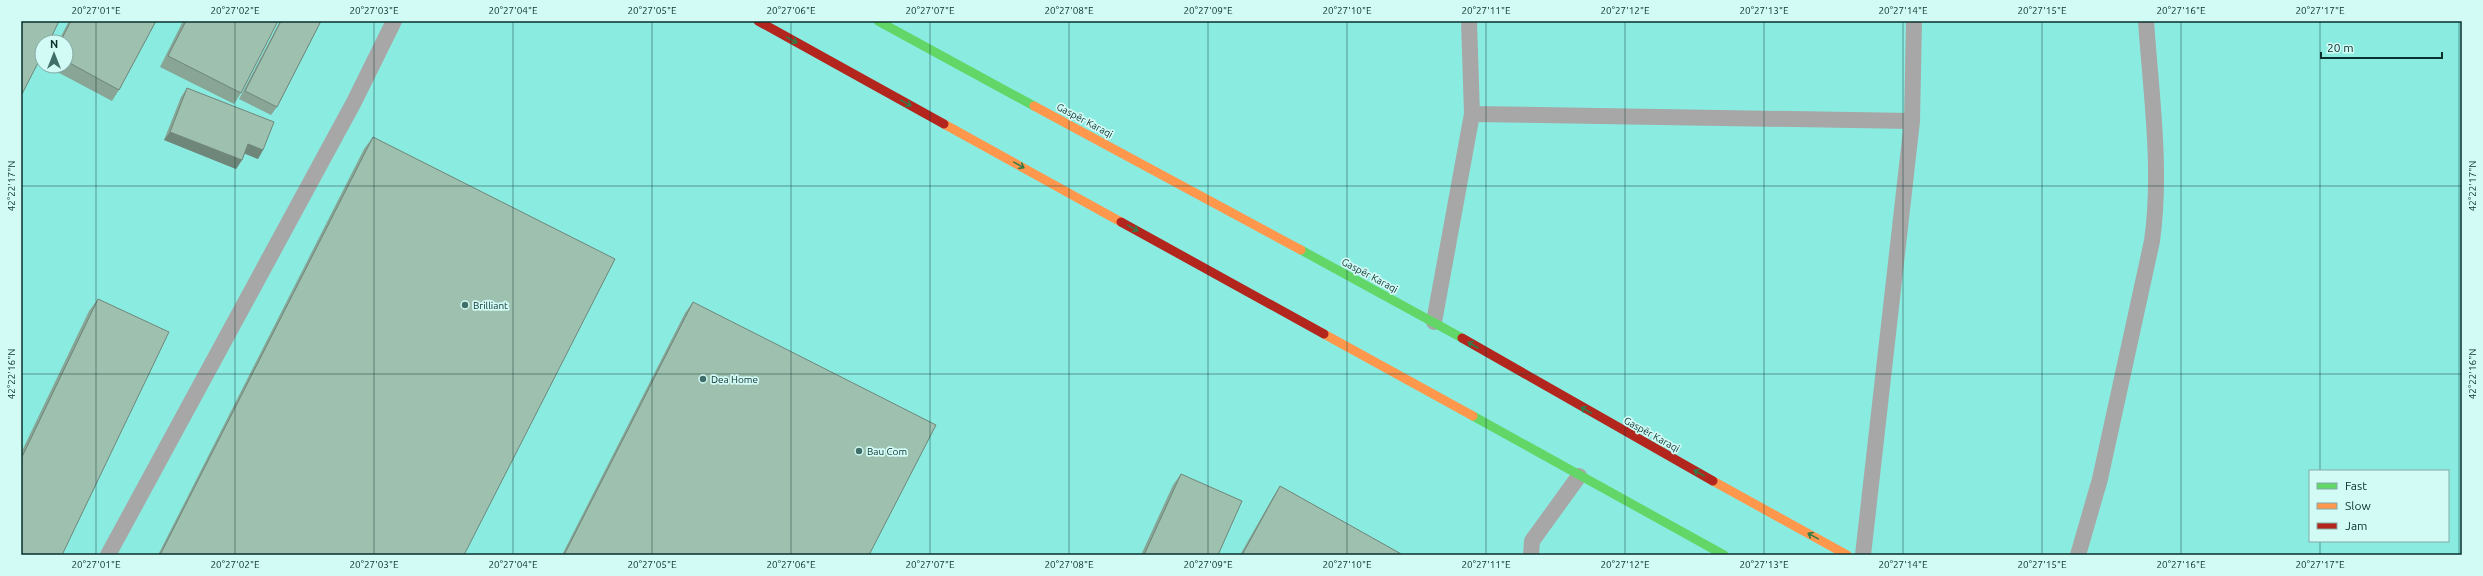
<svg xmlns="http://www.w3.org/2000/svg" width="2483" height="576" font-family="Ubuntu,sans-serif">
<rect width="100%" height="100%" fill="#a5e3db"/>
<!-- built -->
<path fill="#8aece0" fill-rule="evenodd" d="M21,21H2462V555H21ZM42,42H66V66H42ZM2310,471H2448V541H2310Z"/>
<g fill="none" stroke-linecap="round" stroke-linejoin="round">
<!-- lane -->
<g stroke="#a8a7a7" stroke-width="16">
<polyline points="1472,114 1912,121"/>
<polyline points="1434,322 1472,114 1469,21"/>
<polyline points="108,555 354,102 394,21"/>
<polyline points="1531,555 1532,541 1579,476"/>
<polyline points="1863,555 1912,121 1914,21"/>
<path d="M2078,555L2100,479L2152,241C2162,169 2151,94 2146,21"/>
</g>
<!-- fast -->
<g stroke="#63d668" stroke-width="9">
<polyline points="878,21 1034,106"/>
<polyline points="1301,250 1462,338"/>
<polyline points="1473,416 1724,555"/>
</g>
<!-- slow -->
<g stroke="#ff974d" stroke-width="9">
<polyline points="1034,106 1301,250"/>
<polyline points="944,124 1121,222"/>
<polyline points="1324,334 1473,416"/>
<polyline points="1713,481 1847,555"/>
</g>
<!-- jam -->
<g stroke="#b3261e" stroke-width="9">
<polyline points="758,21 944,124"/>
<polyline points="1121,222 1324,334"/>
<polyline points="1462,338 1713,481"/>
</g>
</g>
<!-- wall -->
<g fill="#88a596">
<polygon points="69,21 156,21 119,90 112,101 46,66 66,66 66,42 58,42"/>
<polygon points="183,21 278,21 241,93 234,104 160,67"/>
<polygon points="280,21 321,21 277,107 271,115 239,99"/>
<polygon points="187,88 263,150 258,159 245,153 242,160 236,169 164,140 181,97"/>
<polygon points="373,137 464,555 158,555 364,149"/>
<polygon points="98,299 21,555 21,453 89,311"/>
<polygon points="693,302 869,555 562,555 685,313"/>
<polygon points="1181,474 1218,555 1141,555 1173,485"/>
<polygon points="1280,486 1403,555 1240,555 1273,497"/>
</g>
<!-- shaded-wall -->
<g fill="#6f867a">
<polygon points="170,132 242,160 236,169 164,140"/>
<polygon points="248,144 263,150 258,159 243,153"/>
</g>
<!-- building -->
<g fill="#9ec0ae" stroke="#6f867a">
<polygon points="21,21 59,21 49,42 42,42 42,55 21,96"/>
<polygon points="71,21 156,21 119,90 66,61 66,42 60,42"/>
<polygon points="186,21 278,21 241,93 168,56"/>
<polygon points="281,21 321,21 277,107 245,91"/>
<polygon points="187,88 274,122 263,150 248,144 242,160 170,132"/>
<polygon points="373,137 615,259 464,555 160,555"/>
<polygon points="98,299 169,332 62,555 21,555 21,459"/>
<polygon points="693,302 936,425 869,555 564,555"/>
<polygon points="1181,474 1242,501 1218,555 1144,555"/>
<polygon points="1280,486 1403,555 1242,555"/>
</g>
<!-- one-way arrows -->
<defs><path id="oneway-shaft" d="M-6 0H5M1.5-3L5.5 0L1.5 3" fill="none" stroke-width="1.6" stroke-linecap="round" stroke-linejoin="round"/></defs>
<g stroke="#327a47">
<use href="#oneway-shaft" transform="translate(792 40) rotate(29)"/>
<use href="#oneway-shaft" transform="translate(906 103) rotate(29)"/>
<use href="#oneway-shaft" transform="translate(1019 165) rotate(29)"/>
<use href="#oneway-shaft" transform="translate(1133 228) rotate(29)"/>
<use href="#oneway-shaft" transform="translate(1473 345) rotate(-150)"/>
<use href="#oneway-shaft" transform="translate(1586 410) rotate(-150)"/>
<use href="#oneway-shaft" transform="translate(1699 473) rotate(-151)"/>
<use href="#oneway-shaft" transform="translate(1813 536) rotate(-151)"/>
</g>
<!-- ticks -->
<path fill="none" stroke="#0a2f2c" stroke-width="1" stroke-opacity="0.45" d="M96,21V555M235,21V555M374,21V555M513,21V555M652,21V555M791,21V555M930,21V555M1069,21V555M1208,21V555M1347,21V555M1486,21V555M1625,21V555M1764,21V555M1903,21V555M2042,21V555M2181,21V555M2320,21V471M2459,21V555M21,186H2462M21,374H2462M2320,541V555"/>
<!-- markers -->
<g fill="#406e69" stroke="#d3fbf6" stroke-width="1.5">
<circle cx="465" cy="305" r="4"/>
<circle cx="703" cy="379" r="4"/>
<circle cx="859" cy="451" r="4"/>
</g>
<g text-anchor="middle" stroke-width="3.5" stroke-linejoin="round" paint-order="stroke">
<!-- street labels -->
<g font-size="10" fill="#0a2f2c" stroke="#d3fbf6">
<text transform="translate(1085 120) rotate(28)" y="4">Gaspër Karaqi</text>
<text transform="translate(1370 275) rotate(28)" y="4">Gaspër Karaqi</text>
<text transform="translate(1652 434) rotate(29)" y="4">Gaspër Karaqi</text>
</g>
<!-- poi labels -->
<g font-size="10" fill="#0a2f2c" stroke="#d3fbf6" text-anchor="start">
<text x="473" y="309">Brilliant</text>
<text x="711" y="383">Dea Home</text>
<text x="867" y="455">Bau Com</text>
</g>
</g>
<!-- border -->
<rect width="2483" height="576" fill="none" stroke="#d3fbf6" stroke-width="44"/>
<!-- legend -->
<rect x="2309" y="470" width="140" height="72" fill="#d3fbf6" stroke="#83a9a5"/>
<rect x="2317" y="483" width="20" height="6" fill="#63d668" stroke="#83a9a5"/>
<text x="2345" y="490" font-size="12" fill="#0a2f2c">Fast</text>
<rect x="2317" y="503" width="20" height="6" fill="#ff974d" stroke="#83a9a5"/>
<text x="2345" y="510" font-size="12" fill="#0a2f2c">Slow</text>
<rect x="2317" y="523" width="20" height="6" fill="#b3261e" stroke="#83a9a5"/>
<text x="2345" y="530" font-size="12" fill="#0a2f2c">Jam</text>
<!-- north arrow -->
<g transform="translate(54 54)"><circle r="19" fill="#d3fbf6" stroke="#83a9a5"/>
<path d="M0-3L7 15L0 10L-7 15Z" fill="#406e69"/>
<text y="-6" font-size="11" font-weight="bold" text-anchor="middle" fill="#0a2f2c">N</text>
</g>
<!-- scale -->
<path d="M2321 52v6h121v-6" fill="none" stroke="#0a2f2c" stroke-width="2"/>
<text x="2327" y="52" font-size="12" fill="#0a2f2c" stroke="#d3fbf6" stroke-width="3" paint-order="stroke">20 m</text>
<rect x="22" y="22" width="2439" height="532" fill="none" stroke="#0a2f2c" stroke-width="1.5"/>
<g font-size="10" text-anchor="middle" fill="#0a2f2c">
<text x="96" y="14">20°27'01"E</text>
<text x="235" y="14">20°27'02"E</text>
<text x="374" y="14">20°27'03"E</text>
<text x="513" y="14">20°27'04"E</text>
<text x="652" y="14">20°27'05"E</text>
<text x="791" y="14">20°27'06"E</text>
<text x="930" y="14">20°27'07"E</text>
<text x="1069" y="14">20°27'08"E</text>
<text x="1208" y="14">20°27'09"E</text>
<text x="1347" y="14">20°27'10"E</text>
<text x="1486" y="14">20°27'11"E</text>
<text x="1625" y="14">20°27'12"E</text>
<text x="1764" y="14">20°27'13"E</text>
<text x="1903" y="14">20°27'14"E</text>
<text x="2042" y="14">20°27'15"E</text>
<text x="2181" y="14">20°27'16"E</text>
<text x="2320" y="14">20°27'17"E</text>
<text transform="translate(11 186) rotate(-90)" y="4">42°22'17"N</text>
<text transform="translate(2472 186) rotate(-90)" y="4">42°22'17"N</text>
<text transform="translate(11 374) rotate(-90)" y="4">42°22'16"N</text>
<text transform="translate(2472 374) rotate(-90)" y="4">42°22'16"N</text>
<text x="96" y="568">20°27'01"E</text>
<text x="235" y="568">20°27'02"E</text>
<text x="374" y="568">20°27'03"E</text>
<text x="513" y="568">20°27'04"E</text>
<text x="652" y="568">20°27'05"E</text>
<text x="791" y="568">20°27'06"E</text>
<text x="930" y="568">20°27'07"E</text>
<text x="1069" y="568">20°27'08"E</text>
<text x="1208" y="568">20°27'09"E</text>
<text x="1347" y="568">20°27'10"E</text>
<text x="1486" y="568">20°27'11"E</text>
<text x="1625" y="568">20°27'12"E</text>
<text x="1764" y="568">20°27'13"E</text>
<text x="1903" y="568">20°27'14"E</text>
<text x="2042" y="568">20°27'15"E</text>
<text x="2181" y="568">20°27'16"E</text>
<text x="2320" y="568">20°27'17"E</text>
</g>
</svg>
